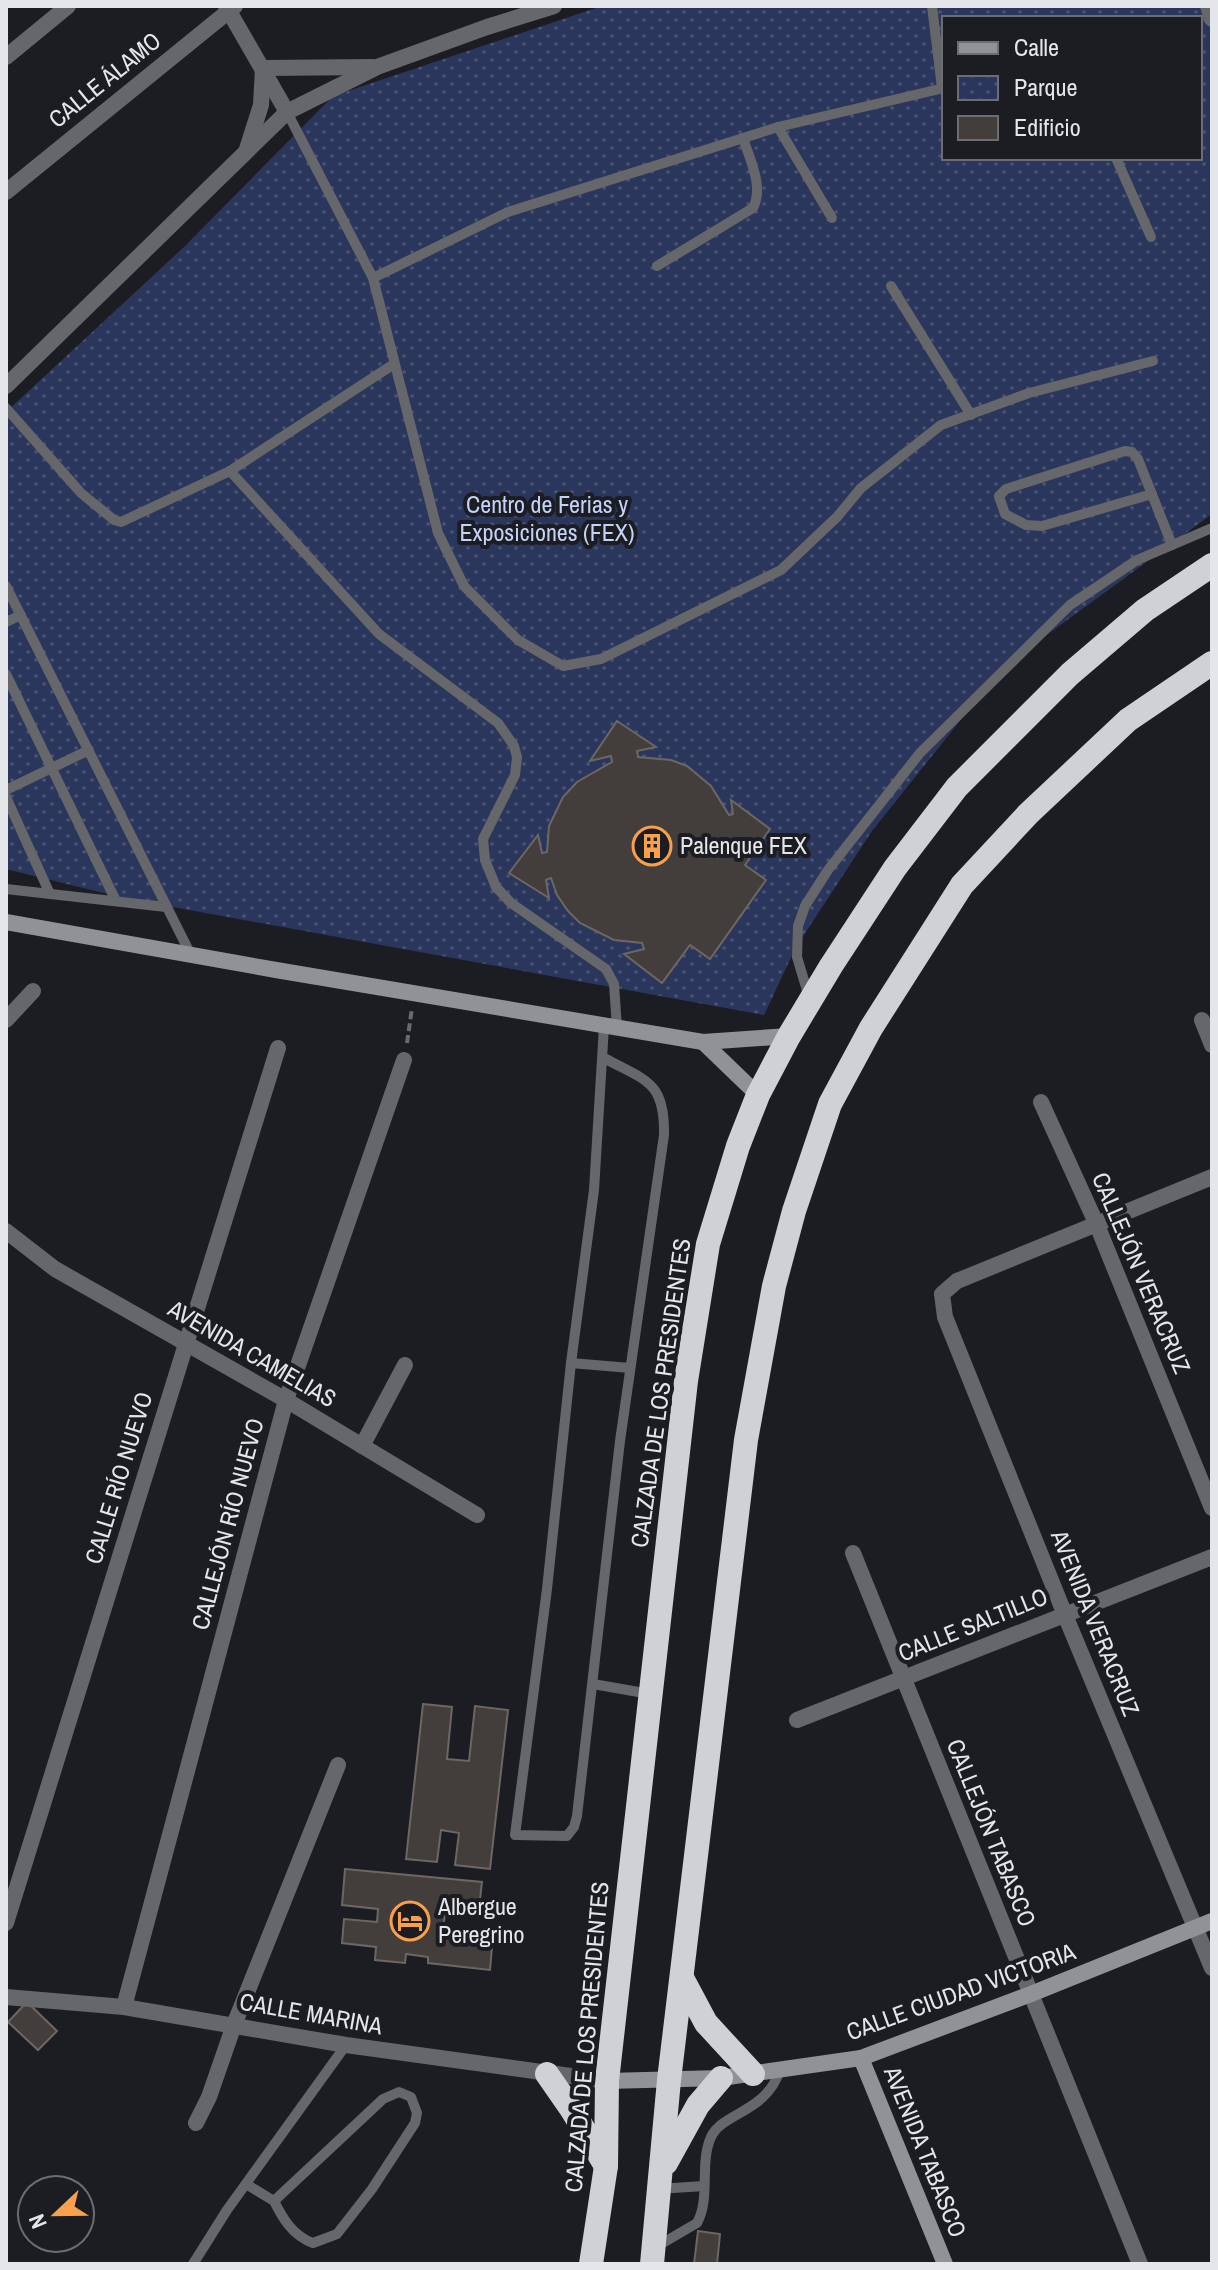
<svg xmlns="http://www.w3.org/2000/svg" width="1218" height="2270" font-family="'Archivo Narrow',sans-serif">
<defs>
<pattern id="park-dots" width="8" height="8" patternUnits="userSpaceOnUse" patternTransform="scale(2)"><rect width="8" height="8" fill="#2a365c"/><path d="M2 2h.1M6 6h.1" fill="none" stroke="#495373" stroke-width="1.8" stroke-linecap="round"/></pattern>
</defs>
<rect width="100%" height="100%" fill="#1c1d22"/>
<!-- park -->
<path fill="url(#park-dots)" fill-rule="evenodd" d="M602,6H1210L1212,514L1003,667L872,831L796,947L764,1015L124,898L6,869V412L184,247L333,96ZM944,18H1200V158H944Z"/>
<!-- building -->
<g fill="#433e3b" stroke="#6c6763" stroke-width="2">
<polygon points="617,721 656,747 637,751 638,757 671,760 687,766 711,786 729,815 733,814 731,800 770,829 745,865 766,880 710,959 690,945 662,983 624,954 644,949 642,943 614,940 580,923 568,911 557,895 551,878 546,880 549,898 509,873 538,835 542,853 547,852 549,826 563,797 577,782 612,762 611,756 590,761"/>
<polygon points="423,1704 452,1707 447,1759 469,1761 475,1706 508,1710 490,1869 455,1865 459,1833 441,1830 437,1862 406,1859"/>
<polygon points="345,1869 482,1882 478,1917 445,1914 443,1930 493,1935 490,1970 428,1963 428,1957 406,1954 405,1963 375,1960 376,1947 342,1943 344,1919 377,1922 378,1909 342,1905"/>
<polygon points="27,2002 57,2031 38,2050 8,2022"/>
<polygon points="698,2231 720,2234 717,2264 694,2264"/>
</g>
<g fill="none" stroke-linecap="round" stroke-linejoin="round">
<!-- path -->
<polyline stroke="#696a6e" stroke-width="4" stroke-dasharray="8 4" stroke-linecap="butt" points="407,1043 412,1008"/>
<!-- lane -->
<g stroke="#66676a" stroke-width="10">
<polyline points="932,6 942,88"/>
<polyline points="287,112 373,278 508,212 778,127 944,88"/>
<polyline points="778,127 832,218"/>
<polyline points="1116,158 1151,237"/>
<path d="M657,266L753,208C764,187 750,160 743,138"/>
<polyline points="373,278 438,533 464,586 518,640 563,666 601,659 781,570 837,517 861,488 941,425 1029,393 1153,361"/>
<polyline points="891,286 971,415"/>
<polyline points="6,408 81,493 114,520 121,522 230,471 394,364"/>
<polyline points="230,471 379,634 498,723 514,746 517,757 515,775 483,839 485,860 496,887 511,903 606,969 614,984 617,1028"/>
<polyline points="1152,494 1042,526 1026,525 1005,514 999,496 1006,489 1125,451 1132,452 1138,459 1172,545"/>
<polyline points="6,586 191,955"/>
<polyline points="6,622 21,615"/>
<polyline points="6,674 116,901"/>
<polyline points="6,790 87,751"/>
<polyline points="6,797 50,894"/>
<polyline points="6,889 166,907"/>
<polyline points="809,997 797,957 798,926 805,906 828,870 920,753 1070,605 1137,560 1212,528"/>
<path d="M604,1058C646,1081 665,1081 664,1135L620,1441L577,1816L574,1827L567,1836L515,1835L547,1589L571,1363L594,1190L604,1026"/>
<polyline points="571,1363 630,1368"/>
<polyline points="593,1684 650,1694"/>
<path d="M246,2184L274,2201L383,2099L399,2092L411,2097L417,2113L415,2123L372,2189L337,2234L313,2243C293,2236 283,2219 274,2201"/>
<polyline points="658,2189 704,2186"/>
<path d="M656,2247L697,2223C711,2198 699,2164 711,2137C723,2112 766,2113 780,2070"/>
<polyline points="193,2264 227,2210 346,2045"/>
</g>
<!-- street -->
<g stroke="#66676a" stroke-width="16">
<polyline points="226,6 287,112"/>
<polyline points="1208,6 1212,19"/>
<polyline points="6,57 68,6"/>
<polyline points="247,149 261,105 263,68 372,67"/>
<polyline points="6,192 235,6"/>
<polyline points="6,386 287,112 377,67 487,27 554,6"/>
<polyline points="6,1020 33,991"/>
<polyline points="1202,1020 1212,1045"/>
<polyline points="1041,1102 1097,1225 1212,1508"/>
<polyline points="1212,1177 957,1281 942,1294 945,1317 1065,1615 1212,1968"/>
<polyline points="6,1231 55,1269 286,1400 477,1515"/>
<polyline points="362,1446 405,1365"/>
<polyline points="853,1553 1140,2264"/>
<polyline points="797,1720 1212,1557"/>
<polyline points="6,1923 278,1048"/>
<polyline points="6,1997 124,2007 346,2045 607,2081"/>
<polyline points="124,2007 286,1400 404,1060"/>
<polyline points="196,2123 209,2097 234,2025 338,1765"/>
</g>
<!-- secondary -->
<g stroke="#909296" stroke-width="16">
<polyline points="6,922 276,970 703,1042 789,1036"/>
<polyline points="703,1042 758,1095"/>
<polyline points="861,2058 945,2264"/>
<polyline points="607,2081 721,2078 861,2058 1031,1994 1212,1921"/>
</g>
<!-- highway -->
<g stroke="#cfd1d7" stroke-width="24">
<polyline points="682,1978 706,2023 753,2074"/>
<polyline points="547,2074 572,2110 606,2166"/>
<polyline points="666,2163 698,2105 721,2078"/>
<polyline points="591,2264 606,2166 607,2081 686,1381 708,1244 738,1146 758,1095 789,1036 831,966 895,868 957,787 1070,674 1145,610 1212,565"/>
<polyline points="652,2264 669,2080 746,1440 774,1286 794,1211 830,1104 871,1028 962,885 1028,814 1128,720 1212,663"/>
</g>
</g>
<!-- icons -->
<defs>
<g id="building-ring" transform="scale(2)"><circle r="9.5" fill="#1c1d22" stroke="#f9a04c" stroke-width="1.5"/><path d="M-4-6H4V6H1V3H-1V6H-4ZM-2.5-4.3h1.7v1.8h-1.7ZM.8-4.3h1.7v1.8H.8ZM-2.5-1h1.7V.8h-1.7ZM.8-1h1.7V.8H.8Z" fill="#f9a04c"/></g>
<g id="hotel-ring" transform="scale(2)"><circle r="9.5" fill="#1c1d22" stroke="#f9a04c" stroke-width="1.5"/><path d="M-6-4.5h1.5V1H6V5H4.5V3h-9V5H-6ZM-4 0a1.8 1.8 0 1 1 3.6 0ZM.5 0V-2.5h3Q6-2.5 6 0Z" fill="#f9a04c"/></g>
</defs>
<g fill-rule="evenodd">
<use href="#building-ring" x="652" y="846"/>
<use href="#hotel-ring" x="410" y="1921"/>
</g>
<g text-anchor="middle" stroke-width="8" stroke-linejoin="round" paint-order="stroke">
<!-- street labels -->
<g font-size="24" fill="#e5e6e9" stroke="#1c1d22">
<text transform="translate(105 80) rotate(-39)" y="8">CALLE ÁLAMO</text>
<text transform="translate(1141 1273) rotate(67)" y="8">CALLEJÓN VERACRUZ</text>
<text transform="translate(252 1354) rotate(30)" y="8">AVENIDA CAMELIAS</text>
<text transform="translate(661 1393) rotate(-82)" y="8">CALZADA DE LOS PRESIDENTES</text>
<text transform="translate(119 1478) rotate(-73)" y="8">CALLE RÍO NUEVO</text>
<text transform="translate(228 1524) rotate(-75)" y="8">CALLEJÓN RÍO NUEVO</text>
<text transform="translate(1095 1623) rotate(68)" y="8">AVENIDA VERACRUZ</text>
<text transform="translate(973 1625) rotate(-22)" y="8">CALLE SALTILLO</text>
<text transform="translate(991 1833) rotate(68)" y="8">CALLEJÓN TABASCO</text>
<text transform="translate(961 1992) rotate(-20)" y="8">CALLE CIUDAD VICTORIA</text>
<text transform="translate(311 2014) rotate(10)" y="8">CALLE MARINA</text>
<text transform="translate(587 2037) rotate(-85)" y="8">CALZADA DE LOS PRESIDENTES</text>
<text transform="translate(925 2152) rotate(68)" y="8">AVENIDA TABASCO</text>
</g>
<!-- park labels -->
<g font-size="24" fill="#c5d2f8" stroke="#1c1d22">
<text x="547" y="513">Centro de Ferias y<tspan x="547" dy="28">Exposiciones (FEX)</tspan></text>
</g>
<!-- poi labels -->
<g font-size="24" fill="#e5e6e9" stroke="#1c1d22" text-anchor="start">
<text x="680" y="854">Palenque FEX</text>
<text x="438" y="1915">Albergue<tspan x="438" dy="28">Peregrino</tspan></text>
</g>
</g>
<!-- border -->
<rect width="1218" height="2270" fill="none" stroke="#e5e6e9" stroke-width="16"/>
<!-- legend -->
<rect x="942" y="16" width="260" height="144" fill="#1c1d22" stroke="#6c6d72" stroke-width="2"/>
<rect x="958" y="42" width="40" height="12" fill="#909296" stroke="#6c6d72" stroke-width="2"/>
<text x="1014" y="56" font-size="24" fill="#e5e6e9">Calle</text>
<rect x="958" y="76" width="40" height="24" fill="url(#park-dots)" stroke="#6c6d72" stroke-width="2"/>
<text x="1014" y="96" font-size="24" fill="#e5e6e9">Parque</text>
<rect x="958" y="116" width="40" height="24" fill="#433e3b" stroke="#6c6d72" stroke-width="2"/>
<text x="1014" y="136" font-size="24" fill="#e5e6e9">Edificio</text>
<!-- north arrow -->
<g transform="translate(56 2214) rotate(248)"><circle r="38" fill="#1c1d22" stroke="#6c6d72" stroke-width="2"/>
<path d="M0-6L14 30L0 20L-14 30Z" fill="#f9a04c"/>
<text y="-12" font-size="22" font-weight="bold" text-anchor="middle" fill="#e5e6e9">N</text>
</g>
</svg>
